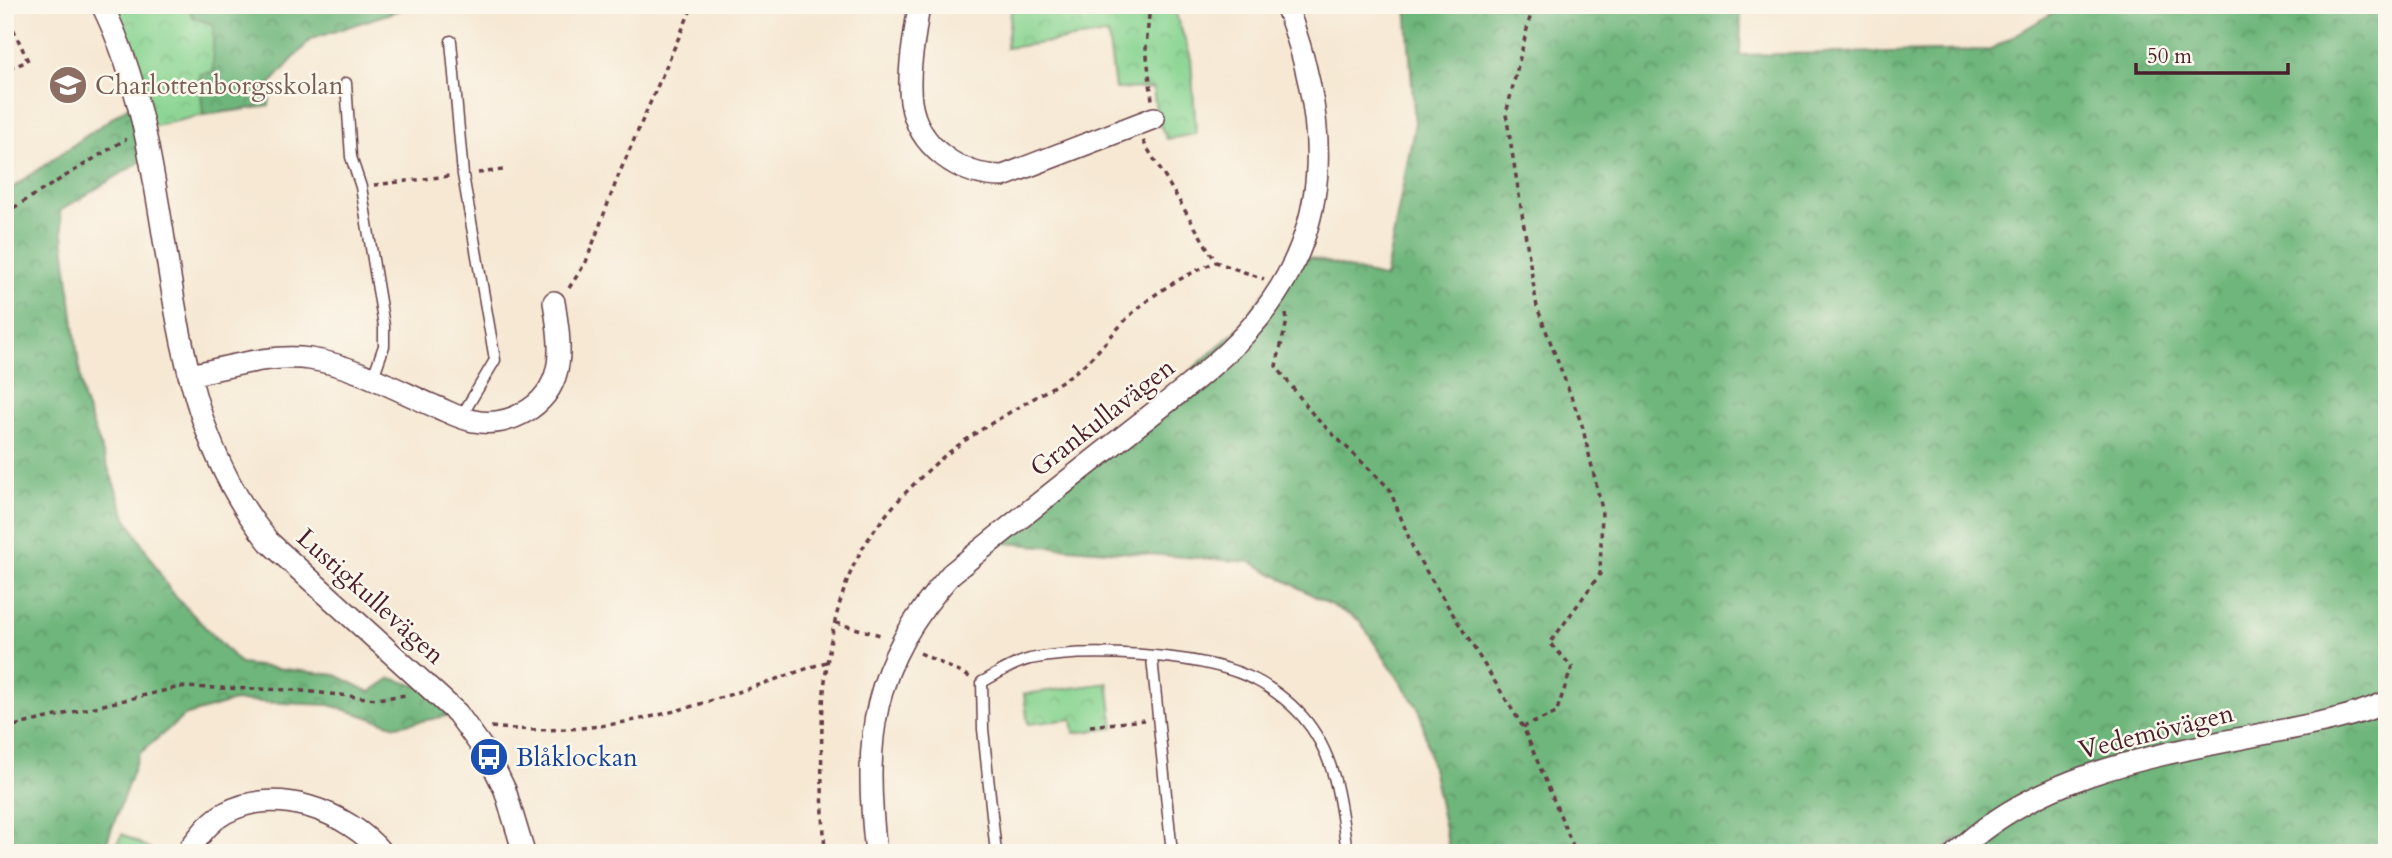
<svg xmlns="http://www.w3.org/2000/svg" width="2392" height="858" font-family="Cardo,serif">
<defs>
<pattern id="forest-crowns" width="20" height="18" patternUnits="userSpaceOnUse" patternTransform="scale(1.75)"><rect width="20" height="18" fill="#6eb67b"/><path d="M2 6a3 3 0 1 1 6 0M12 15a3 3 0 1 1 6 0" fill="none" stroke="#5c9365"/></pattern>
<pattern id="park-crowns" width="20" height="18" patternUnits="userSpaceOnUse" patternTransform="scale(1.75)"><rect width="20" height="18" fill="#88d491"/><path d="M2 6a3 3 0 1 1 6 0M12 15a3 3 0 1 1 6 0" fill="none" stroke="#77b67d"/></pattern>
</defs>
<rect width="100%" height="100%" fill="#fbf7ec"/>
<filter id="ink" filterUnits="userSpaceOnUse"><feTurbulence type="fractalNoise" baseFrequency=".0143" numOctaves="2"/><feDisplacementMap in="SourceGraphic" scale="14" xChannelSelector="R" yChannelSelector="G"/><feConvolveMatrix kernelMatrix="1 2 1 2 8 2 1 2 1" color-interpolation-filters="sRGB"/></filter>
<filter id="wash" filterUnits="userSpaceOnUse"><feTurbulence type="fractalNoise" baseFrequency=".00686" numOctaves="4" result="noise"/><feDisplacementMap in="SourceGraphic" scale="28" xChannelSelector="R" yChannelSelector="G"/><feGaussianBlur stdDeviation="1.57" result="paint"/><feColorMatrix in="noise" values="0 0 0 0 0 0 0 0 0 0 0 0 0 0 0 0 0 1.4 0 .05"/><feComposite in="paint" operator="in"/></filter>
<g filter="url(#wash)">
<rect width="100%" height="100%" fill="#f6e8d3"/>
<!-- forest -->
<g fill="url(#forest-crowns)" stroke="#5c6a53" stroke-width="2">
<polygon points="187,5 415,5 311,39 271,83 269,106 203,115 194,18"/>
<polygon points="1406,5 1741,5 1740,55 1990,50 2066,5 2387,5 2387,853 1945,853 1959,837 1942,853 1450,853 1420,711 1359,620 1251,562 979,541 1106,445 1238,329 1293,253 1385,278 1415,123"/>
<polygon points="136,101 148,157 60,211 83,398 126,517 171,592 241,664 336,675 370,692 391,678 434,691 458,714 396,726 330,705 234,701 184,716 139,754 103,853 5,853 5,193"/>
</g>
<!-- park -->
<g fill="url(#park-crowns)" stroke="#697a5e" stroke-width="2">
<polygon points="102,5 187,5 194,18 213,24 213,72 199,74 203,115 142,129"/>
<polygon points="1012,5 1173,5 1191,58 1196,134 1167,139 1157,119 1153,88 1115,89 1108,34 1006,48"/>
<polygon points="1108,683 1114,728 1074,733 1072,719 1028,724 1024,694"/>
</g>
<!-- pitch -->
<polygon fill="#88d491" stroke="#697a5e" stroke-width="2" points="122,834 152,850 151,853 112,853"/>
</g>
<g filter="url(#ink)">
<g fill="none" stroke-linecap="round" stroke-linejoin="round">
<!-- lane casing -->
<g stroke="#643d44" stroke-width="13">
<g id="lane">
<polyline points="451,41 463,175 495,360 461,417"/>
<polyline points="346,83 351,157 361,187 384,326 384,346 372,380"/>
<polyline points="1152,658 1172,853"/>
<path d="M996,853L983,729L982,682C997,674 1013,663 1030,659C1085,648 1195,653 1247,676C1267,684 1289,701 1303,717C1336,755 1341,805 1347,853"/>
</g>
</g>
<!-- street casing -->
<g stroke="#643d44" stroke-width="24">
<g id="street">
<path d="M102,5C187,175 144,390 269,542L457,713L489,757L505,790L524,853"/>
<path d="M919,5C915,36 907,71 911,102C918,147 959,176 1003,176L1154,118"/>
<path d="M189,375C227,368 270,353 310,359C352,365 395,389 434,406C447,411 460,419 474,421C493,425 513,420 530,409C568,383 560,341 554,302"/>
<path d="M191,847C201,834 210,821 225,813C276,785 347,811 382,853"/>
<path d="M876,853C863,736 871,665 951,574C1011,525 1072,477 1133,429C1172,398 1213,369 1246,333C1337,233 1330,123 1286,5"/>
<path d="M1956,853C2040,771 2163,754 2273,732C2310,725 2351,718 2387,702"/>
</g>
</g>
<!-- path -->
<g stroke="#643d44" stroke-width="3.5" stroke-dasharray="5 5" stroke-linecap="butt">
<polyline points="1150,5 1146,47 1152,100"/>
<polyline points="5,11 28,61 5,70"/>
<polyline points="1143,141 1216,262 1264,279"/>
<polyline points="478,173 503,170"/>
<polyline points="374,185 449,176"/>
<polyline points="5,213 126,139"/>
<polyline points="569,288 586,262 619,174 693,5"/>
<polyline points="1286,314 1287,321 1276,366 1315,417 1389,488 1415,553 1523,727 1576,853"/>
<polyline points="836,623 884,636"/>
<polyline points="920,653 970,677"/>
<polyline points="1090,726 1144,720"/>
<path d="M491,727C615,741 714,700 829,661"/>
<polyline points="1523,727 1556,713 1572,667 1550,643 1600,574 1602,509 1582,425 1537,307 1506,114 1533,5"/>
<polyline points="5,728 180,687 294,690 376,699 407,695"/>
<path d="M825,853C820,760 815,657 852,569C869,530 902,494 934,465C975,428 1025,406 1071,375C1100,355 1118,322 1147,301C1167,285 1192,272 1216,262"/>
</g>
<!-- lane -->
<use href="#lane" stroke="#fff" stroke-width="10"/>
<!-- street -->
<use href="#street" stroke="#fff" stroke-width="21"/>
</g>
</g>
<!-- icons -->
<defs>
<g id="school-disc" transform="scale(2.0125)"><circle r="9.5" fill="#8d6e63" stroke="#fbf7ec"/><path d="M0-5L7-2L0 1L-7-2ZM-4 1L0 2.5L4 1V4Q0 6-4 4Z" fill="#fff"/></g>
<g id="bus-disc" transform="scale(2.0125)"><circle r="9.5" fill="#1a4fb4" stroke="#fbf7ec"/><path d="M-5-6H5V4H4V6H2V4H-2V6H-4V4H-5ZM-3.5-4V0h7V-4ZM-3.5 1.2v1.5H-2V1.2ZM2 1.2v1.5H3.5V1.2Z" fill="#fff"/></g>
</defs>
<g fill-rule="evenodd">
<use href="#school-disc" x="68" y="85"/>
<use href="#bus-disc" x="489" y="757"/>
</g>
<g text-anchor="middle" stroke-width="5" stroke-linejoin="round" paint-order="stroke">
<!-- education labels -->
<g font-size="26" fill="#785e54" stroke="#fbf7ec" text-anchor="start">
<text x="95" y="94">Charlottenborgsskolan</text>
</g>
<!-- street labels -->
<g font-size="26" fill="#4a1f2b" stroke="#fbf7ec">
<text transform="translate(1102 417) rotate(-38)" y="9">Grankullavägen</text>
<text transform="translate(371 596) rotate(42)" y="9">Lustigkullevägen</text>
<text transform="translate(2156 731) rotate(-14)" y="9">Vedemövägen</text>
</g>
<!-- transit labels -->
<g font-size="26" fill="#164399" stroke="#fbf7ec" text-anchor="start">
<text x="516" y="766">Blåklockan</text>
</g>
</g>
<!-- margin -->
<rect width="2392" height="858" fill="none" stroke="#fbf7ec" stroke-width="28"/>
<!-- scale -->
<path d="M2136 63v10h152v-10" fill="none" stroke="#4a1f2b" stroke-width="3.5"/>
<text x="2147" y="63" font-size="21" fill="#4a1f2b" stroke="#fbf7ec" stroke-width="5" paint-order="stroke">50 m</text>
</svg>
